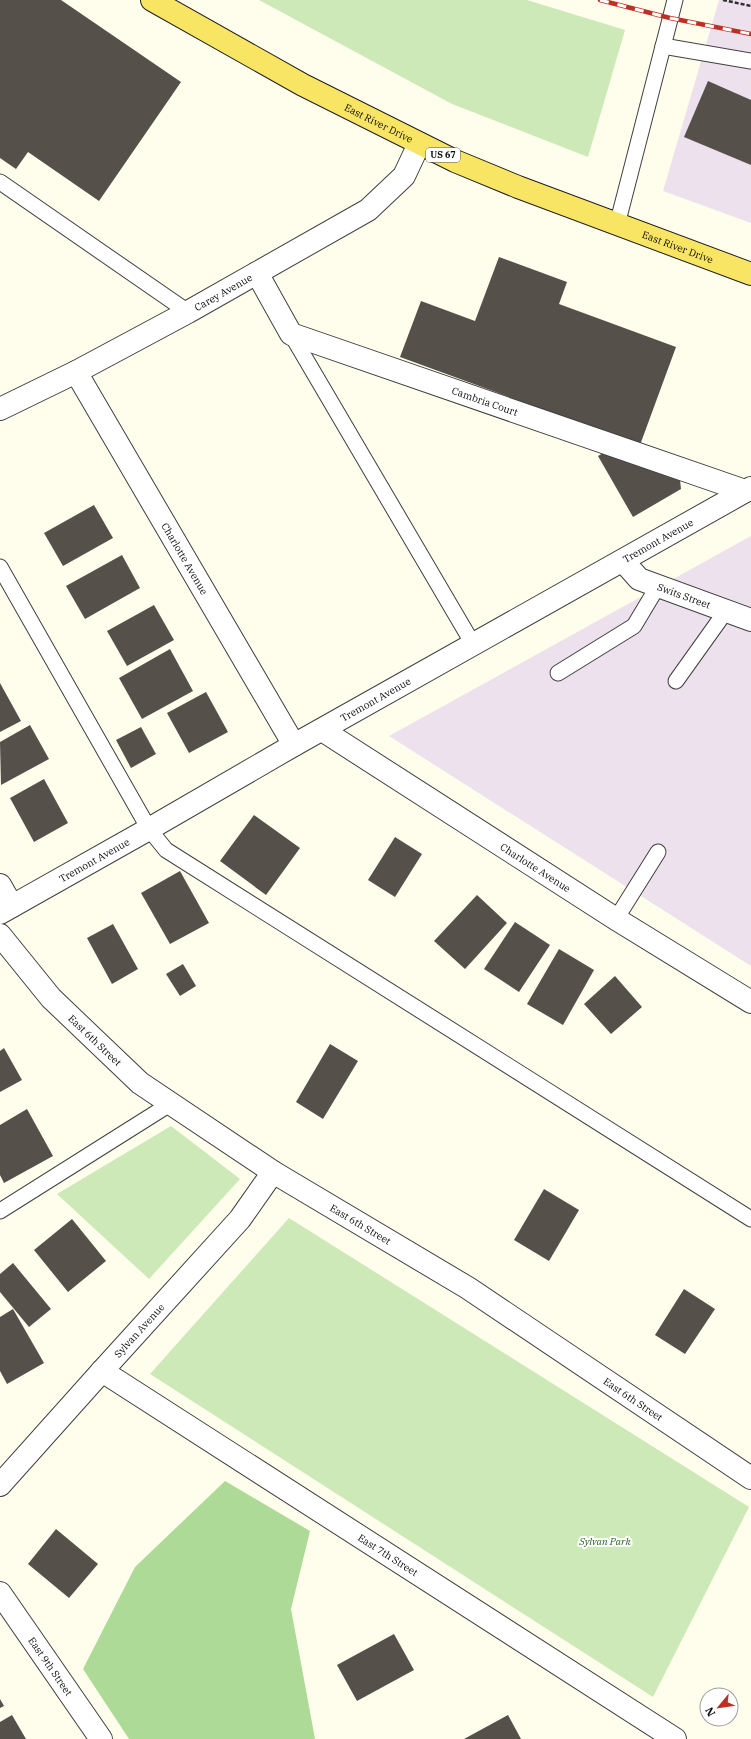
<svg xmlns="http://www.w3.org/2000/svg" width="751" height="1739" font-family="'IBM Plex Serif',serif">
<rect width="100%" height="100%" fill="#fffeed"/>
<!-- industrial -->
<g fill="#ece1ec">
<polygon points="719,0 751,0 751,223 663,191"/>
<polygon points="751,536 751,966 389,736"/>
</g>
<!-- green -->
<g fill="#cce9b7">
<polygon points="259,0 527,0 625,30 588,157 452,104"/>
<polygon points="171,1126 240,1179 149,1279 57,1194"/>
<polygon points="289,1218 749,1507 653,1697 150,1374"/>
</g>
<!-- forest -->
<polygon fill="#adda96" points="225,1481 310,1531 291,1609 315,1739 129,1739 83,1669 135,1567"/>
<!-- building -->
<g fill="#56504a">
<polygon points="0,0 61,0 181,82 99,201 28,152 16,169 0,158"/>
<polygon points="708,81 751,100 751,165 684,137"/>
<polygon points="499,257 567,282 559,304 676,347 640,445 400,357 421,301 475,321"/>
<polygon points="603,453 680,480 681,489 633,517 598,456"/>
<polygon points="94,505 113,538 63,566 44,533"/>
<polygon points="122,555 140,588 85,619 66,586"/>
<polygon points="154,605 174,640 127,666 107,631"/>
<polygon points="170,649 193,691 142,719 119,678"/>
<polygon points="0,683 21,721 0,732"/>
<polygon points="206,692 228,732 189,753 167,713"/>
<polygon points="30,725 49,759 1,785 0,742"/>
<polygon points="141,727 156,754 131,768 116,740"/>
<polygon points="44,779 68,823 34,842 10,798"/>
<polygon points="254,815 300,848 266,895 220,861"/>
<polygon points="395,837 422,854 395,897 368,880"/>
<polygon points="180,871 209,923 170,944 141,893"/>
<polygon points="477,895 507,923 465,969 434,941"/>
<polygon points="515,922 550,945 519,992 484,969"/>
<polygon points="113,924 138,969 112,984 87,938"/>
<polygon points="559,949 594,970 563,1025 527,1004"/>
<polygon points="183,964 196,986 180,996 166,974"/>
<polygon points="615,976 642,1007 611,1034 584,1004"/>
<polygon points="330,1044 358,1061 323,1119 296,1102"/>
<polygon points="4,1048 22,1080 0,1092 0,1051"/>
<polygon points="27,1109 53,1156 4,1183 0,1175 0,1125"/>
<polygon points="544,1189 579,1210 549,1261 514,1240"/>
<polygon points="72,1219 106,1261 68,1292 34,1250"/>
<polygon points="13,1263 51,1309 29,1327 0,1292 0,1274"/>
<polygon points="684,1289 715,1309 685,1354 655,1335"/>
<polygon points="13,1309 44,1363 7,1384 0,1371 0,1317"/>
<polygon points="56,1529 98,1564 69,1598 28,1564"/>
<polygon points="394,1634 414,1670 357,1701 337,1665"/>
<polygon points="0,1699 4,1706 0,1708"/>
<polygon points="12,1715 26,1739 0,1739 0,1722"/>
<polygon points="508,1715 521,1739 464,1739"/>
</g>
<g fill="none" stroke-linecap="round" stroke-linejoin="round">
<!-- lane casing -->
<g stroke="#404040" stroke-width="17">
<g id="lane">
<polyline points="663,46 751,61"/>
<polyline points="0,182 188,312"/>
<polyline points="617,225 675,0"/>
<polyline points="291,334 473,644"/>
<polyline points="0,567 149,829 166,850 751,1219"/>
<polyline points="558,673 634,626 658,586"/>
<polyline points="676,681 726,611"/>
<polyline points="616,919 658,852"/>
<polyline points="0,1211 170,1104"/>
</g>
</g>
<!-- street casing -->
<g stroke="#404040" stroke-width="24">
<g id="street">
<path id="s1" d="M257,273L291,334L745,491"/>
<path id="s2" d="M76,372L294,745"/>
<path id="s3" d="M0,409L76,372L188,312L368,210L404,176L419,144"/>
<path id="s4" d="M623,561L639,579L751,620"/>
<path id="s5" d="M322,730L616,919L751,1002"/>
<polyline points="0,885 12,906"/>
<path id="s6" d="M0,913L149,829L294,745L751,488"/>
<path id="s7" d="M0,935L51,998L140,1083L273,1172L468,1288L751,1478"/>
<path id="s8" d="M102,1371L675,1739"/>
<path id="s9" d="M0,1485L102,1371L240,1219L273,1172"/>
<path id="s10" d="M0,1593L101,1739"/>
</g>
</g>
<!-- primary casing -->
<g stroke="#1e1e1e" stroke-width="24">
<g id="primary">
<path id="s11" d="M152,0L303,85L455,161L518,187L751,274"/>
</g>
</g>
<!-- path -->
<polyline stroke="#2f2f2f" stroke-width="2.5" stroke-dasharray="4 2" stroke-linecap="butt" points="723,0 751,6"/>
<!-- lane -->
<use href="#lane" stroke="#fff" stroke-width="15"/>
<!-- street -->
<use href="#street" stroke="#fff" stroke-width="22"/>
<!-- primary -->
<use href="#primary" stroke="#f9e564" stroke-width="22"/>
<!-- rail casing -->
<g stroke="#be2f25" stroke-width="4.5">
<polyline id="rail" points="600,0 670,18 751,34"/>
</g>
<!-- rail -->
<use href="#rail" stroke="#fff" stroke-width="3" stroke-dasharray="9" stroke-linecap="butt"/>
</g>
<g text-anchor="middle" stroke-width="4" stroke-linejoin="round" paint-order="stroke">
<!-- shield labels -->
<rect fill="#fff" stroke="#565656" stroke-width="1" x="426" y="148" width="34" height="14" rx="3"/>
<g font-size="9" font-weight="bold" fill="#0d0d0d">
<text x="443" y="158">US 67</text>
</g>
<!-- street labels -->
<g font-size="10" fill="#0d0d0d" stroke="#fff">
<text dy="4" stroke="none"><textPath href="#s11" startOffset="258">East River Drive</textPath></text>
<text dy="4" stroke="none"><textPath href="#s11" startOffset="582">East River Drive</textPath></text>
<text dy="4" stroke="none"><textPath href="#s3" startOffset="252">Carey Avenue</textPath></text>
<text dy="4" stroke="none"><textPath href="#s1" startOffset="275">Cambria Court</textPath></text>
<text dy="4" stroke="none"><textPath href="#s6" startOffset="756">Tremont Avenue</textPath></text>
<text dy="4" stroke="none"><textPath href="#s2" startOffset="216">Charlotte Avenue</textPath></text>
<text dy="4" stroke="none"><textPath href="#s4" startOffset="72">Swits Street</textPath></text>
<text dy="4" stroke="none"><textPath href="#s6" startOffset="432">Tremont Avenue</textPath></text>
<text dy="4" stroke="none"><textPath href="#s6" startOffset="108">Tremont Avenue</textPath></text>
<text dy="4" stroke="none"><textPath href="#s5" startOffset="254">Charlotte Avenue</textPath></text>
<text dy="4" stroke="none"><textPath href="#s7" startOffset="142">East 6th Street</textPath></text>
<text dy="4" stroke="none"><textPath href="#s7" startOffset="466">East 6th Street</textPath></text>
<text dy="4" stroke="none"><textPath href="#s9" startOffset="208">Sylvan Avenue</textPath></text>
<text dy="4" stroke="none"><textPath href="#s7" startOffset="790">East 6th Street</textPath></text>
<text dy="4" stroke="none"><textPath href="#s8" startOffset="340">East 7th Street</textPath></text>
<text dy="4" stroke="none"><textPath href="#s10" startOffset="89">East 9th Street</textPath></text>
</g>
<!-- park labels -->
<g font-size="10" font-style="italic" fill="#24651d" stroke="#fff">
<text x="605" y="1545">Sylvan Park</text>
</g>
</g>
<!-- north arrow -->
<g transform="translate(719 1707) rotate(241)"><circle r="19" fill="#ffffff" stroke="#9e9e9e"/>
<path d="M0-3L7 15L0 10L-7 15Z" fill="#be2f25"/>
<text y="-6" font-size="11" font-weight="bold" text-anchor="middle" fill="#0d0d0d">N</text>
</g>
</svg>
